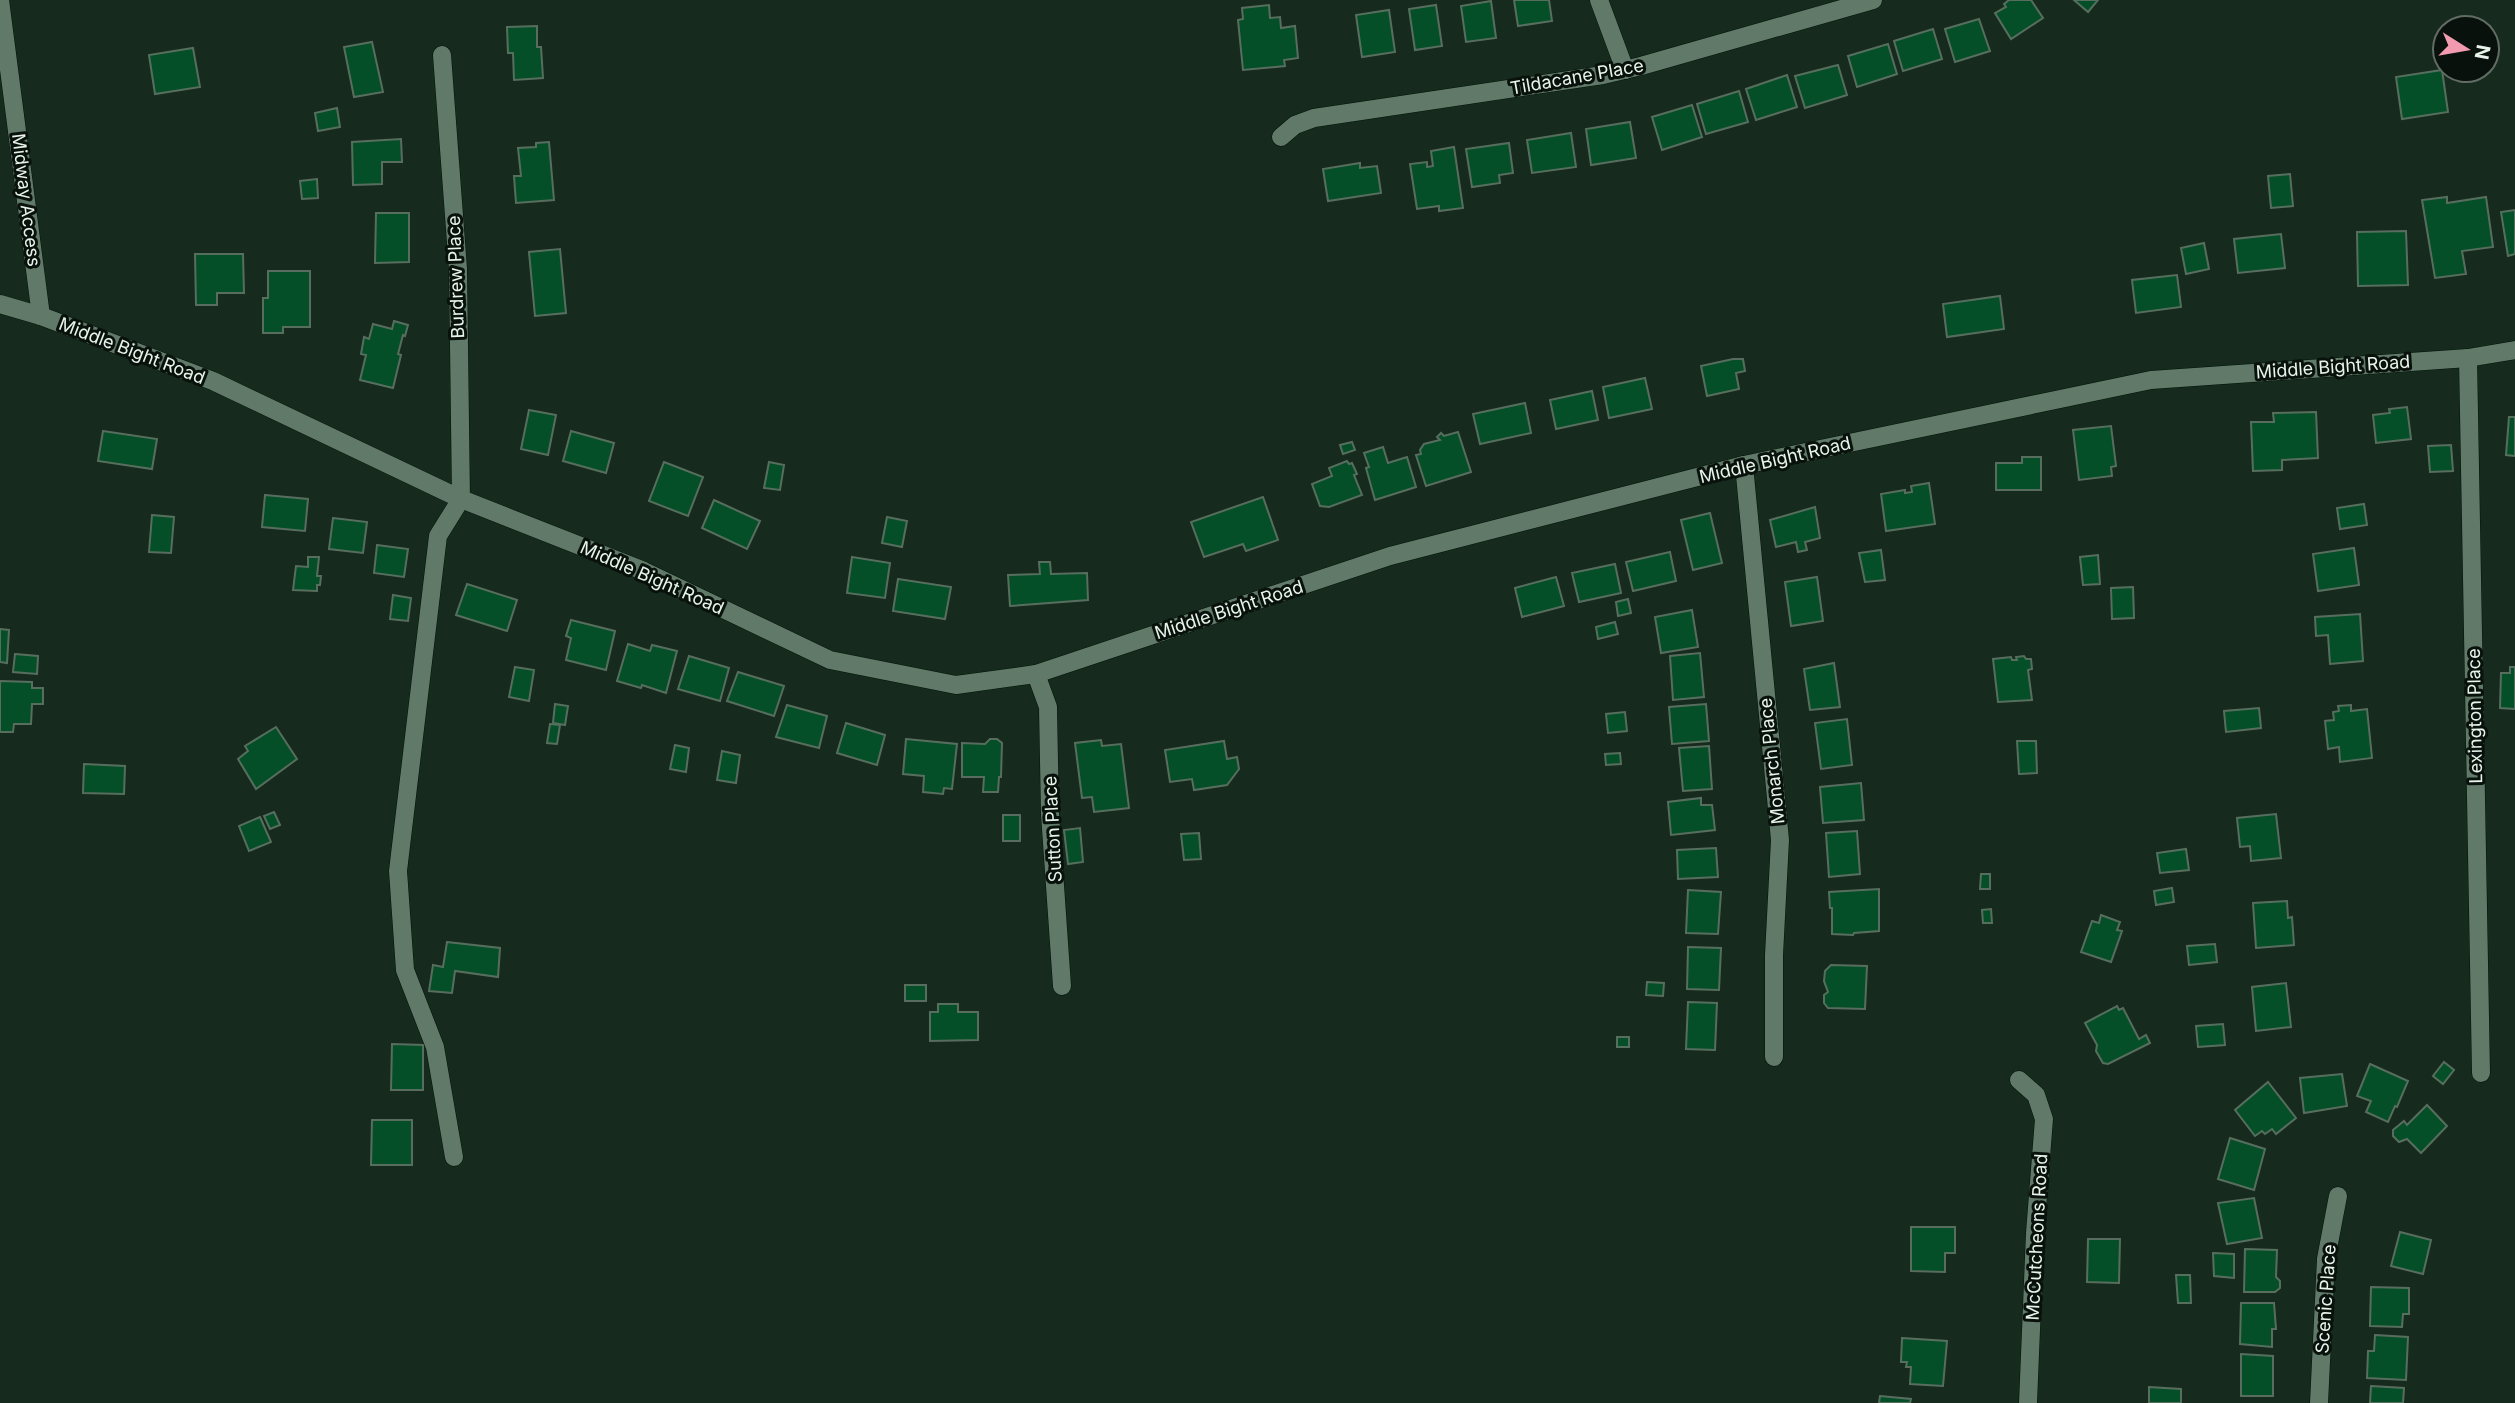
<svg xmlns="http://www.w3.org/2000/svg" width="2515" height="1403" font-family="Inter,sans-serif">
<rect width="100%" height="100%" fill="#162b1d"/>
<!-- building -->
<g fill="#044e28" stroke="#576e5e" stroke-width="2">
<polygon points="1514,0 1549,0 1552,21 1518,26"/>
<polygon points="2009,0 2031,0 2043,18 2011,39 1995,13 2006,7 2004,4"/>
<polygon points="2074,0 2098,0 2088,12"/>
<polygon points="1491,1 1496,38 1466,42 1461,6"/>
<polygon points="1269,5 1270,18 1280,17 1281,28 1295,26 1298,58 1284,60 1285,66 1243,70 1238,20 1243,19 1242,8"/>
<polygon points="1436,5 1442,46 1415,50 1409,9"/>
<polygon points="1389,10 1395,52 1362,57 1356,15"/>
<polygon points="1979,19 1990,51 1955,62 1945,29"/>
<polygon points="537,26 537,47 541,47 543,78 514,80 513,53 508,53 507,27"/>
<polygon points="1933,29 1942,59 1903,71 1894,41"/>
<polygon points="372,42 383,92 354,97 344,47"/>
<polygon points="1888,44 1897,74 1857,87 1848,56"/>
<polygon points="193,48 200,87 155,94 149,55"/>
<polygon points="1838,65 1847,95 1805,108 1795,76"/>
<polygon points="2442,70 2448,112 2402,119 2396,77"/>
<polygon points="1787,75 1797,107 1756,120 1746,89"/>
<polygon points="1739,91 1748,122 1706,134 1697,104"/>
<polygon points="1692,105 1702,137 1662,150 1652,117"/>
<polygon points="337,108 340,127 318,131 315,113"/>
<polygon points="1630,122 1636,158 1591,165 1586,129"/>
<polygon points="1571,133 1576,167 1532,173 1527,140"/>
<polygon points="401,139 402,162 382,162 382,184 353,185 352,142"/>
<polygon points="549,142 554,200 516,203 514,176 521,176 518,148 536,147 536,143"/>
<polygon points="1509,143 1513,173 1499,175 1500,183 1472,187 1466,149"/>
<polygon points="1454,147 1463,208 1439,211 1439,206 1417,209 1410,164 1427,162 1427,167 1433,166 1431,151"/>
<polygon points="1360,163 1360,168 1377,166 1381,193 1328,201 1323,169"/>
<polygon points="2290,174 2293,206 2271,208 2268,176"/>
<polygon points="317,179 318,198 302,199 300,181"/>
<polygon points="2447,197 2447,203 2486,197 2493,247 2462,251 2466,274 2435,278 2422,200"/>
<polygon points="2515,210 2515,254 2508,256 2501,212"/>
<polygon points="376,213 409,213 409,262 375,263"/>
<polygon points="2406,231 2408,285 2358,286 2357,232"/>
<polygon points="2281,234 2285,268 2238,273 2234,239"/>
<polygon points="2204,243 2209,269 2186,274 2181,248"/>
<polygon points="560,249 566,313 535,316 529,252"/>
<polygon points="195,254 243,254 244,293 217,293 217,305 196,305"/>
<polygon points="268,271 310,271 310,327 283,327 283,333 263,333 263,298 268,298"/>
<polygon points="2177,275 2181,307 2136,313 2132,280"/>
<polygon points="2000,296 2004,329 1947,337 1943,304"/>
<polygon points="394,321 408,325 405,336 403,335 398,354 401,355 393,388 360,380 366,355 361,354 364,337 369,339 373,324 392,329"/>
<polygon points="1733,359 1743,359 1745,371 1736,373 1739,389 1707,396 1701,366"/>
<polygon points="1645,378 1652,409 1609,418 1603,387"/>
<polygon points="1592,391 1598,420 1556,429 1550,400"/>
<polygon points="1525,403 1531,433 1480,444 1473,414"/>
<polygon points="2407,407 2411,439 2376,443 2373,415 2390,413 2389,409"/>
<polygon points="529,410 556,415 548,455 521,449"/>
<polygon points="2316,412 2318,458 2282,460 2282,470 2253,471 2251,422 2274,422 2273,413"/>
<polygon points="2509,417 2515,417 2515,456 2506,455"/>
<polygon points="2111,426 2116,466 2111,467 2112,476 2079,480 2073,430"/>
<polygon points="103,431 157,439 152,469 98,461"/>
<polygon points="571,431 614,443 606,473 563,461"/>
<polygon points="1458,432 1471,472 1426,486 1416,455 1421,454 1420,450 1424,444 1440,440 1437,437 1441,433 1444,436"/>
<polygon points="1352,442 1355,450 1343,454 1340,445"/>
<polygon points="2451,445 2453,471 2430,472 2428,446"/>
<polygon points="1383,447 1388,463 1407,457 1416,487 1375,500 1366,468 1369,467 1364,453"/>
<polygon points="2022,457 2041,457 2041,490 1996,490 1996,463 2022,463"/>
<polygon points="1347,461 1349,464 1352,463 1357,474 1354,475 1362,495 1329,507 1320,506 1312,484 1332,476 1329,468"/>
<polygon points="664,462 703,477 688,516 649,501"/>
<polygon points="769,462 784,465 780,490 764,488"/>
<polygon points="1929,483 1935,524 1886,531 1881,494 1905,490 1905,493 1912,492 1911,486"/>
<polygon points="265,495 308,499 305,531 262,527"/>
<polygon points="1263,497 1278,540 1246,551 1243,544 1204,557 1191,522"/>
<polygon points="714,500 760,521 747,549 702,528"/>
<polygon points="2364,504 2367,525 2340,529 2337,508"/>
<polygon points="1815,507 1820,538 1805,542 1807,550 1798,552 1796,542 1776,547 1770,520"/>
<polygon points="1710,513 1722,563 1693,570 1681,520"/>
<polygon points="152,515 174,517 171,553 149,552"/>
<polygon points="887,517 907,521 902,547 882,543"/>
<polygon points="333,518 367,522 363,553 329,549"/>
<polygon points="377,545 408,549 404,577 374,573"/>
<polygon points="2354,548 2359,585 2318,591 2313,554"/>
<polygon points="1881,550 1885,580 1865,582 1859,553"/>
<polygon points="1670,552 1676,581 1633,591 1626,562"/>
<polygon points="2098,555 2100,584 2083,585 2080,557"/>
<polygon points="308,557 319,557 317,576 321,576 320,585 317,585 317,591 293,590 296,566 308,567"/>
<polygon points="852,557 890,563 885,598 847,593"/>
<polygon points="1039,562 1050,562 1051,574 1087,573 1088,600 1010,606 1008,575 1040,574"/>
<polygon points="1615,564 1621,593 1579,602 1572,573"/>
<polygon points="1556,577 1564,606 1522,617 1515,588"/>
<polygon points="1817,577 1823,621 1791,626 1785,582"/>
<polygon points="898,579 951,587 945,619 893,611"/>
<polygon points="467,584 517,600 507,631 456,615"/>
<polygon points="2133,587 2134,618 2112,619 2111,588"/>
<polygon points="393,595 411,598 408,621 390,619"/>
<polygon points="1628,599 1631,613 1618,616 1616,602"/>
<polygon points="1692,610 1698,647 1661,653 1655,617"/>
<polygon points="2360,614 2363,661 2330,664 2328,635 2316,636 2315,617"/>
<polygon points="571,620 615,631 606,670 566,660 571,638 566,636"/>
<polygon points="1615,622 1618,634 1598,639 1596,627"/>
<polygon points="0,629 9,630 7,663 0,662"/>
<polygon points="628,644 650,651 652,645 677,651 666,693 642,685 641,688 617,681"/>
<polygon points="1700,653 1704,697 1673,700 1670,656"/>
<polygon points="15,654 38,656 37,674 13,672"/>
<polygon points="689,656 729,668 720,701 678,689"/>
<polygon points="2024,656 2026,659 2031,659 2032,669 2028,670 2032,700 1998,702 1993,659 2011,657 2012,660 2017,660 2016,657"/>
<polygon points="1834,663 1840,707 1810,710 1804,669"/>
<polygon points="515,667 534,670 529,701 509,697"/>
<polygon points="2510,667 2515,667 2515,709 2500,708 2501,673 2510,673"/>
<polygon points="738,672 784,686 774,716 727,701"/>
<polygon points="0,681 32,682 32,688 43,688 43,704 32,704 31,724 14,724 13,732 0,732"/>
<polygon points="555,704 568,706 565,725 553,723"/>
<polygon points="1706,704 1709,741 1672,744 1669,707"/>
<polygon points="787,705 827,716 819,748 776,737"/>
<polygon points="2351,705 2351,711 2367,709 2372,758 2340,762 2339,747 2328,749 2325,721 2334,720 2333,712 2339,711 2338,706"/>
<polygon points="2259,708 2261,728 2226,732 2224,711"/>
<polygon points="1625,712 1627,731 1608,733 1606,714"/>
<polygon points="1847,719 1852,765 1821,769 1815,723"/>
<polygon points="846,723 885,735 877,765 837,753"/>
<polygon points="550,724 560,725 557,744 547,743"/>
<polygon points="276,727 297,759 256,789 238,759 248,751 245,746"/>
<polygon points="906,739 957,744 952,789 944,788 943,794 923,792 924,776 903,774"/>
<polygon points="990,739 997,739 1002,743 1001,777 999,777 998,792 983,792 984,777 962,777 962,743 985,744"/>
<polygon points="1101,740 1102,746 1121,744 1129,808 1094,812 1092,797 1082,798 1075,743"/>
<polygon points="1224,741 1227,759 1237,757 1239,769 1227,785 1194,790 1192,779 1170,782 1165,750"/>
<polygon points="2017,741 2036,741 2037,773 2019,774"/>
<polygon points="675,745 689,748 686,772 670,769"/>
<polygon points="1709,746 1712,789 1683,791 1679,748"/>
<polygon points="722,751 740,755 736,783 717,780"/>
<polygon points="1620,753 1621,764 1606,765 1605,754"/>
<polygon points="84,764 125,766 124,794 83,793"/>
<polygon points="1861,783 1864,820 1823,823 1820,787"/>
<polygon points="1701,798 1701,805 1712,805 1715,830 1671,835 1668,802"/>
<polygon points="274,812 280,825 270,829 264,816"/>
<polygon points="2276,814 2281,858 2251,861 2250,846 2240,847 2237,818"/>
<rect x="1003" y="815" width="17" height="26"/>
<polygon points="260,817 271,842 249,851 239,826"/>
<polygon points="1080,828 1083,862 1068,864 1064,830"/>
<polygon points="1857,831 1860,874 1829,877 1826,833"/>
<polygon points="1199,833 1201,859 1184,860 1181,834"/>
<polygon points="1716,848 1718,877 1678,879 1677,850"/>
<polygon points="2186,849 2189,870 2160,873 2157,853"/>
<polygon points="1981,874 1990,874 1990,889 1980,889"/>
<polygon points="2172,888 2174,902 2156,905 2154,891"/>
<polygon points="1879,889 1879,931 1854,933 1853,935 1832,934 1832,908 1830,908 1829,892"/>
<polygon points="1688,890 1721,892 1718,934 1686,933"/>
<polygon points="2287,901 2288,918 2292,917 2294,945 2256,948 2253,903"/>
<polygon points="1991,909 1992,923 1983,923 1982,910"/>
<polygon points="2101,915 2120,922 2117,930 2122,931 2111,962 2081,952 2092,921 2099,923"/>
<polygon points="447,942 500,948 498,977 455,971 452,993 429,991 433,965 443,967"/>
<polygon points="2215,944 2217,962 2189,965 2187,946"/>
<polygon points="1688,947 1721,948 1719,990 1687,989"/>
<polygon points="1831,965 1867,966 1865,1009 1828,1008 1824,1003 1824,995 1828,992 1824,981 1825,971"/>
<polygon points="1647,982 1664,983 1663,996 1646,995"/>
<polygon points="2286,983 2291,1027 2256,1031 2252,987"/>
<rect x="905" y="985" width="21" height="16"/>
<polygon points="1688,1002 1717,1003 1715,1050 1686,1049"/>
<polygon points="938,1004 958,1004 958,1012 978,1012 978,1040 930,1041 930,1012 938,1012"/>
<polygon points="2117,1006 2119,1010 2123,1008 2139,1039 2146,1035 2150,1043 2108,1064 2103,1063 2096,1051 2097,1045 2085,1023"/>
<polygon points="2223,1024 2225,1045 2198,1047 2196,1026"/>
<rect x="1617" y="1037" width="12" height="10"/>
<polygon points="392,1044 423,1045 423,1090 391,1090"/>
<polygon points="2444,1062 2454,1070 2443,1084 2433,1076"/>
<polygon points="2370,1064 2408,1081 2397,1107 2395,1106 2388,1122 2366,1112 2371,1101 2357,1096"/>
<polygon points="2342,1074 2347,1106 2304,1113 2300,1078"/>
<polygon points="2268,1082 2296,1118 2276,1134 2272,1129 2265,1134 2262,1131 2255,1136 2235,1110"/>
<polygon points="2427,1105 2447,1126 2421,1153 2407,1139 2399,1142 2393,1136 2393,1130 2404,1121 2407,1125"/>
<polygon points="372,1120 412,1120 412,1165 371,1165"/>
<polygon points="2230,1138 2265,1149 2254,1190 2218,1179"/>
<polygon points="2254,1198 2262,1238 2227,1244 2218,1203"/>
<polygon points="1911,1227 1955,1227 1955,1253 1945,1253 1945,1272 1911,1271"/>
<polygon points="2400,1232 2431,1240 2423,1274 2391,1266"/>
<polygon points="2088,1239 2120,1239 2119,1283 2087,1282"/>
<polygon points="2245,1249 2277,1250 2276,1277 2280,1281 2280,1288 2275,1292 2244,1292"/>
<polygon points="2213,1253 2234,1254 2234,1278 2214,1276"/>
<polygon points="2176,1275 2190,1275 2191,1303 2178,1303"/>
<polygon points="2371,1287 2409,1288 2409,1314 2403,1314 2402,1327 2370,1326"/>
<polygon points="2241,1303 2274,1303 2276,1329 2272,1329 2272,1347 2240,1344"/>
<polygon points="2375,1335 2408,1337 2406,1380 2367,1378 2368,1351 2374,1351"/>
<polygon points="1902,1338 1947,1341 1943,1386 1910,1384 1911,1367 1906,1367 1907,1362 1901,1362"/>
<polygon points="2241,1354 2273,1356 2273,1396 2241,1396"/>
<polygon points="2371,1386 2404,1388 2403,1403 2370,1403"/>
<polygon points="2149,1387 2181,1389 2181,1403 2149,1403"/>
<polygon points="1880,1396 1911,1399 1910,1403 1879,1403"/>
</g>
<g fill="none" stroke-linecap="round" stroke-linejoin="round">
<!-- street casing -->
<g stroke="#021307" stroke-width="19">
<g id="street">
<polyline points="0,0 41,316"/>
<polyline points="1599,0 1625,70"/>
<polyline points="442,55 458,269 461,499 438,536 398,871 405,970 435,1047 454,1157"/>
<polyline points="1281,137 1295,125 1314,118 1603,75 1641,66 1873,0"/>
<polyline points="0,304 41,316 213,381 461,499 644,571 830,660 956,685 1036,674 1390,556 1744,465 2151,380 2468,358 2515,350"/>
<polyline points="2468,358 2481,1073"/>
<polyline points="1744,465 1780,840 1774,955 1774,1057"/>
<polyline points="1036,674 1048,707 1050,814 1062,986"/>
<polyline points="2019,1080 2036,1095 2044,1119 2035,1233 2028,1403"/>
<polyline points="2319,1403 2326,1259 2338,1196"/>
</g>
</g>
<!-- street -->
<use href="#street" stroke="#617968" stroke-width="18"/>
</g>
<g text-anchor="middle" stroke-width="6" stroke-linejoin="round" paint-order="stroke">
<!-- street labels -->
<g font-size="18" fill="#e7f4ea" stroke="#08110b">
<text transform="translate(1577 77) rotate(-10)" y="6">Tildacane Place</text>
<text transform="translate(26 200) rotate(83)" y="6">Midway Access</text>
<text transform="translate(456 277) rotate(-92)" y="6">Burdrew Place</text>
<text transform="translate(132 351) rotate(21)" y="6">Middle Bight Road</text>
<text transform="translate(2333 367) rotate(-4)" y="6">Middle Bight Road</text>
<text transform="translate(1775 460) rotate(-13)" y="6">Middle Bight Road</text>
<text transform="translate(652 578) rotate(24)" y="6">Middle Bight Road</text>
<text transform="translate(1229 610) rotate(-18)" y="6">Middle Bight Road</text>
<text transform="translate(2475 716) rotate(-91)" y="6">Lexington Place</text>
<text transform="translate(1772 761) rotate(-96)" y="6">Monarch Place</text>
<text transform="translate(1053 829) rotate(-93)" y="6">Sutton Place</text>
<text transform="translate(2037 1237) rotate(-87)" y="6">McCutcheons Road</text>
<text transform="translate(2326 1299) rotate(-86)" y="6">Scenic Place</text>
</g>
</g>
<!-- north arrow -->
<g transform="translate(2466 49) rotate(101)"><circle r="33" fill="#08110b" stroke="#616c64" stroke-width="2"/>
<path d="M0-5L12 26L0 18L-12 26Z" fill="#f29aaf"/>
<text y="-10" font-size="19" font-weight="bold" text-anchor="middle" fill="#e7f4ea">N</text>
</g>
</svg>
